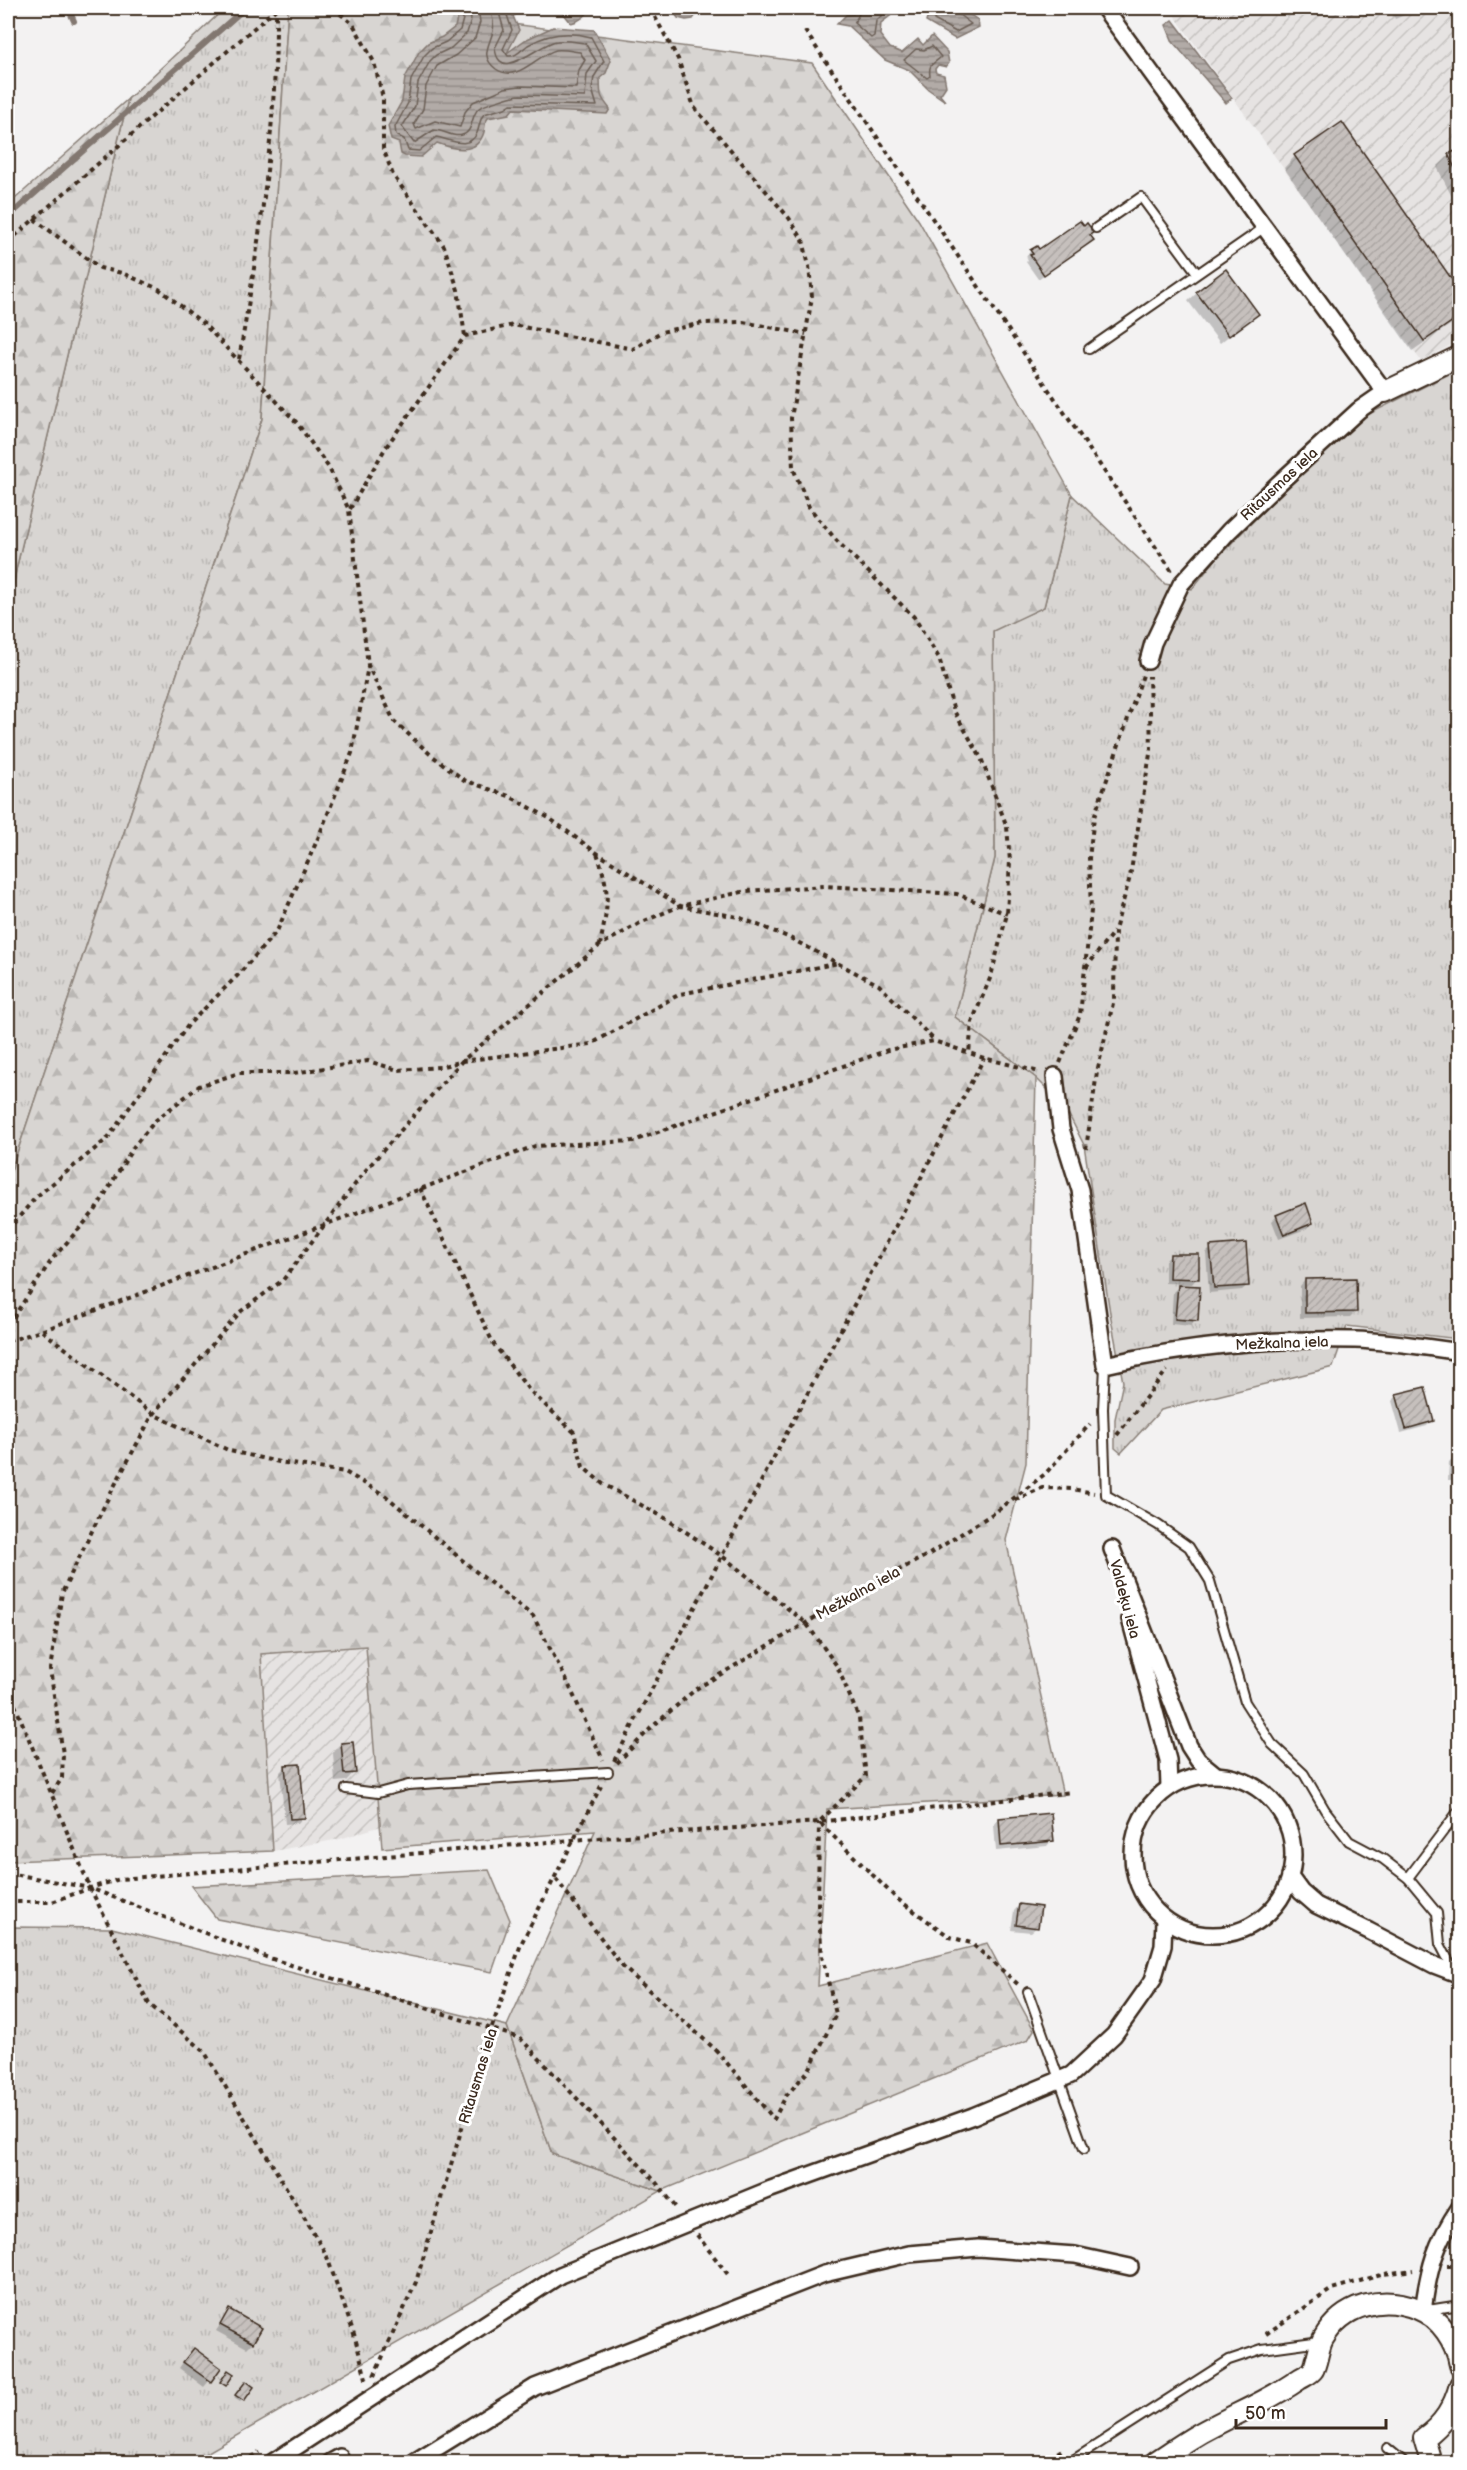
<svg xmlns="http://www.w3.org/2000/svg" width="1467" height="2470" font-family="'Balsamiq Sans',sans-serif">
<defs>
<pattern id="industrial-furrows" width="10" height="10" patternUnits="userSpaceOnUse" patternTransform="scale(1.5)"><rect width="10" height="10" fill="#e6e3e2"/><path d="M-1 1l2-2M0 10L10 0M9 11l2-2" fill="none" stroke="#c6c3c1"/></pattern>
<pattern id="grass-tufts" width="24" height="20" patternUnits="userSpaceOnUse" patternTransform="scale(1.5)"><rect width="24" height="20" fill="#d8d5d2"/><path d="M3 7l-1-3M5 7V3M7 7l1-3M15 17l-1-3M17 17v-4M19 17l1-3" fill="none" stroke="#bab7b4"/></pattern>
<pattern id="forest-firs" width="22" height="20" patternUnits="userSpaceOnUse" patternTransform="scale(1.5)"><rect width="22" height="20" fill="#d8d5d2"/><path d="M5 1l3.5 6h-7zM16 11l3.5 6h-7z" fill="#bab7b4"/></pattern>
<pattern id="water-rules" width="6" height="5" patternUnits="userSpaceOnUse" patternTransform="scale(1.5)"><rect width="6" height="5" fill="#b2aba7"/><path d="M0 2.5h6" fill="none" stroke="#928b87"/></pattern>
<pattern id="building-hatch" width="6" height="6" patternUnits="userSpaceOnUse" patternTransform="scale(1.5)"><rect width="6" height="6" fill="#c6c0bd"/><path d="M-1 1l2-2M0 6l6-6M5 7l2-2" fill="none" stroke="#aba5a2"/></pattern>
</defs>
<rect width="100%" height="100%" fill="#f3f2f2"/>
<filter id="ink" filterUnits="userSpaceOnUse"><feTurbulence type="fractalNoise" baseFrequency=".0167" numOctaves="2"/><feDisplacementMap in="SourceGraphic" scale="12" xChannelSelector="R" yChannelSelector="G"/><feConvolveMatrix kernelMatrix="1 2 1 2 8 2 1 2 1" color-interpolation-filters="sRGB"/></filter>
<g filter="url(#ink)">
<!-- industrial -->
<g fill="url(#industrial-furrows)">
<polygon points="1169,8 1459,8 1459,341 1421,361"/>
<polygon points="367,1646 381,1826 340,1839 273,1851 261,1654"/>
<polygon points="1459,1754 1459,1849 1452,1764"/>
</g>
<!-- grass -->
<g fill="url(#grass-tufts)" stroke="#8a8078" stroke-width="1.5">
<polygon points="225,8 288,8 262,419 8,1180 8,620 16,570 128,99"/>
<polygon points="1459,369 1459,1339 1347,1326 1333,1367 1161,1410 1121,1453 1115,1448 1115,1419 1123,1382 1110,1313 1084,1145 1065,1107 1036,1078 955,1017 995,858 993,630 1044,607 1072,495 1165,584 1192,589 1216,559 1276,498 1359,419"/>
<polygon points="8,1927 112,1928 507,2026 552,2154 661,2191 191,2462 8,2462"/>
</g>
<!-- forest -->
<g fill="url(#forest-firs)" stroke="#8a8078" stroke-width="1.5">
<polygon points="288,8 390,8 812,63 919,221 1072,495 1044,607 993,631 995,858 955,1017 1036,1078 1026,1463 1006,1540 1063,1795 827,1809 818,1986 987,1943 1034,2030 1028,2040 661,2191 552,2154 507,2026 595,1831 382,1848 366,1646 261,1654 273,1851 8,1861 8,1180 262,419"/>
<polygon points="128,99 16,570 8,620 8,205"/>
<polygon points="489,1870 510,1920 492,1972 217,1919 191,1886"/>
</g>
<!-- water -->
<g fill="url(#water-rules)" stroke="#827770" stroke-width="1.5">
<path d="M455,8H526L513,16L519,30L507,53L525,40L553,27L594,30L611,60L606,73L600,78C601,95 598,94 610,109L607,114L513,109L509,114L488,118C484,123 485,127 484,132C477,156 453,149 437,143L421,157L405,156L401,154L399,143L391,140L388,126L402,101L405,78L419,52L428,43L442,37L455,27L457,19Z"/>
<path d="M544,8H591C585,16 581,21 571,23L561,10Z"/>
<polygon points="671,8 701,8 693,19 686,20 678,18"/>
<polygon points="852,8 895,8 894,13 881,23 880,35 890,48 902,53 918,39 923,45 932,36 947,52 949,63 946,67 938,65 935,69 936,73 944,75 946,86 940,95 945,101 928,89 909,70 885,60 848,26 837,24 846,15 853,14"/>
<path d="M930,8C950,7 961,8 978,20L979,27L955,39L926,22Z"/>
<polygon points="1173,20 1232,98 1226,103 1173,42 1166,25"/>
</g>
<!-- shadow -->
<g fill="#0003">
<polygon points="1390,8 1421,8 1395,19"/>
<polygon points="1460,151 1460,213 1437,167 1449,156"/>
<polygon points="1295,156 1460,293 1460,318 1412,351 1284,168"/>
<polygon points="1089,235 1086,245 1038,279 1026,262 1028,260 1026,256 1031,251 1039,251"/>
<polygon points="1197,293 1257,313 1220,343 1188,301"/>
<polygon points="1277,1216 1312,1223 1306,1229 1279,1239 1272,1221"/>
<polygon points="1211,1248 1248,1285 1242,1290 1209,1293 1206,1253"/>
<polygon points="1170,1256 1197,1278 1192,1284 1165,1283 1165,1261"/>
<polygon points="1305,1280 1355,1312 1350,1317 1300,1318 1300,1286"/>
<polygon points="1179,1286 1196,1320 1191,1326 1171,1324 1173,1292"/>
<polygon points="1397,1396 1432,1420 1427,1426 1401,1433 1392,1401"/>
<polygon points="1454,1457 1460,1457 1460,1480 1448,1480 1449,1462"/>
<polygon points="342,1744 354,1772 346,1781 335,1782 333,1753"/>
<polygon points="286,1766 303,1817 298,1823 285,1824 280,1772"/>
<polygon points="999,1819 1052,1840 1047,1846 996,1851 994,1825"/>
<polygon points="1460,1823 1460,1834 1454,1830"/>
<polygon points="1019,1905 1037,1927 1031,1932 1011,1930 1014,1911"/>
<polygon points="229,2311 252,2343 247,2348 216,2331"/>
<polygon points="188,2355 219,2369 204,2387 179,2368"/>
<polygon points="244,2385 242,2400 240,2402 234,2398"/>
</g>
<g fill="none" stroke-linecap="round" stroke-linejoin="round">
<!-- shore -->
<g stroke="#6b5e55" stroke-width="1.5">
<path d="M461,8L463,19L460,30L446,42L432,48L424,56L411,80L408,103L395,127L396,135L404,139L408,150L419,151L436,137C449,139 469,151 477,133C480,126 479,120 484,114L505,108L511,104L597,106L592,89L594,77L604,61L591,37C569,31 548,33 528,45C521,50 516,57 508,56L503,49L512,30L507,15L515,8"/>
<path d="M469,8L471,20L467,33L451,48L436,55L430,61L418,83L415,106L402,127L414,143L434,130C444,130 453,138 462,135C474,132 470,116 479,108C483,105 514,95 520,95L585,97L587,74L596,61L585,43C576,42 566,40 557,41C540,42 499,86 495,48L504,30L500,16L503,8"/>
<path d="M478,8L480,22L475,38L456,55L437,66L426,86L423,109L414,124L416,129L435,121L460,127L465,112L473,102L505,88L520,86L576,88L579,70L585,60L580,52C572,51 563,49 556,50C536,55 518,84 496,69C479,56 490,45 493,31C495,23 490,16 493,8"/>
<polyline points="858,8 859,14 854,23 871,38 874,36 876,21 889,8"/>
<polyline points="936,8 934,20 956,32 971,24 958,14 956,8"/>
<path d="M932,46L941,57C934,64 928,63 930,76L927,78L904,60L916,49L924,50Z"/>
</g>
<!-- stream -->
<g stroke="#827770" stroke-width="6">
<polyline points="68,8 74,21"/>
<polyline points="8,217 245,8"/>
</g>
</g>
<!-- building -->
<g fill="url(#building-hatch)" stroke="#3b2a1e" stroke-width="1.5">
<polygon points="1342,122 1460,291 1460,316 1424,341 1294,155"/>
<polygon points="1460,149 1460,178 1448,154"/>
<polygon points="1080,221 1084,226 1087,223 1094,232 1090,235 1094,240 1044,275 1030,255 1033,254 1030,250 1037,246 1039,249"/>
<polygon points="1226,269 1259,314 1229,336 1196,292"/>
<polygon points="1306,1203 1313,1223 1284,1235 1276,1215"/>
<polygon points="1246,1243 1249,1286 1214,1288 1210,1246"/>
<polygon points="1170,1254 1199,1254 1199,1279 1169,1278"/>
<polygon points="1356,1278 1357,1312 1305,1313 1305,1279"/>
<polygon points="1178,1285 1200,1286 1198,1321 1175,1319"/>
<polygon points="1425,1387 1434,1421 1406,1429 1396,1394"/>
<polygon points="1453,1455 1460,1456 1460,1475 1452,1475"/>
<polygon points="353,1742 356,1773 344,1774 341,1743"/>
<polygon points="300,1764 305,1818 290,1819 285,1765"/>
<polygon points="1051,1813 1054,1841 1001,1846 999,1818"/>
<polygon points="1019,1904 1041,1907 1038,1928 1016,1925"/>
<polygon points="229,2309 262,2328 253,2343 220,2325"/>
<polygon points="194,2348 221,2368 211,2382 183,2362"/>
<polygon points="228,2370 234,2374 226,2386 220,2382"/>
<polygon points="246,2381 254,2387 244,2401 235,2395"/>
</g>
<g fill="none" stroke-linecap="round" stroke-linejoin="round">
<!-- service casing -->
<g stroke="#3b2a1e" stroke-width="12">
<g id="service">
<polyline points="1096,228 1141,197 1197,273"/>
<polyline points="1089,349 1265,227"/>
<polyline points="1105,1365 1103,1409 1106,1495 1158,1525 1189,1547 1210,1581 1245,1702 1272,1744 1304,1774 1325,1810 1349,1841 1383,1859 1408,1878 1437,1913 1440,1944 1454,1971"/>
<polyline points="346,1789 378,1793 408,1785 608,1772"/>
<polyline points="1408,1878 1460,1809"/>
<polyline points="1028,1992 1084,2149"/>
<polyline points="1428,2310 1460,2305"/>
<polyline points="1387,2448 1404,2462"/>
<polyline points="1070,2462 1229,2360 1262,2349 1321,2341"/>
</g>
</g>
<!-- minor casing -->
<g stroke="#3b2a1e" stroke-width="20">
<g id="minor">
<polyline points="1104,8 1385,392 1359,410 1278,484 1229,531 1181,584 1153,643 1148,661"/>
<path d="M1055,1076L1061,1129L1080,1190L1105,1365C1184,1346 1274,1338 1355,1340C1390,1341 1425,1347 1460,1352"/>
<polyline points="1112,1549 1189,1746 1198,1760 1215,1774"/>
<polyline points="1130,1619 1168,1760 1169,1787"/>
<circle cx="1213" cy="1855" r="80"/>
<polyline points="1290,1877 1301,1892 1316,1905 1369,1931 1434,1965 1460,1975"/>
<path d="M1423,2311C1429,2267 1435,2244 1460,2207"/>
<polyline points="273,2462 560,2275 771,2189 973,2116 1071,2075 1114,2035 1153,1980 1163,1946 1164,1919"/>
<polyline points="331,2462 340,2457"/>
<polyline points="414,2462 535,2387 824,2274 909,2254 978,2248 1075,2255 1130,2267"/>
</g>
</g>
<!-- tertiary casing -->
<g stroke="#3b2a1e" stroke-width="24">
<g id="tertiary">
<polyline points="1385,392 1460,356"/>
<path d="M1155,2462C1169,2453 1183,2443 1197,2435C1230,2416 1267,2402 1298,2380C1302,2377 1311,2374 1313,2370C1317,2364 1318,2348 1323,2339C1343,2304 1382,2295 1418,2309C1441,2318 1456,2342 1460,2365"/>
<path d="M1431,2462L1424,2438C1444,2424 1454,2407 1460,2385"/>
</g>
</g>
<!-- path -->
<g stroke="#3b2a1e" stroke-width="4" stroke-dasharray="4.5 4.5" stroke-linecap="butt">
<polyline points="333,8 353,24 374,62 383,98 383,148 393,175 444,246 458,290 465,336"/>
<polyline points="654,8 655,17 678,59 694,107 789,218 803,240 809,266 812,297 791,418 793,468 809,507 836,540 914,617 939,658 954,711 981,758 1007,827 1010,861 1007,914 991,976 972,1022 969,1053"/>
<polyline points="805,31 1172,571"/>
<polyline points="34,219 100,268 122,273 159,289 204,324 297,423 329,468 349,510 368,665 394,721 430,754 464,780 509,796 549,818 597,853 680,906 738,917 788,937 879,985 934,1040"/>
<polyline points="8,242 277,8"/>
<path d="M239,359C259,244 277,127 276,9"/>
<polyline points="350,509 386,447 465,336 513,325 633,349 661,332 703,323 743,322 806,334"/>
<path d="M597,853C611,894 608,905 600,945"/>
<polyline points="1086,968 1114,931"/>
<polyline points="1060,1063 1080,1015 1091,911 1089,858 1094,817 1143,675"/>
<polyline points="1086,1149 1097,1072 1114,999 1115,930 1130,877 1151,748 1149,676"/>
<polyline points="420,1188 493,1343 529,1390 574,1432 583,1467 603,1484 665,1518 722,1556 806,1623 837,1666 859,1718 866,1776 819,1822 896,1898 950,1937 971,1943 1020,1986"/>
<polyline points="8,1230 36,1197 107,1139 189,1024 239,974 277,931 319,836 352,753 368,666"/>
<polyline points="8,1325 53,1258 95,1211 134,1146 156,1120 199,1086 239,1073 294,1073 368,1061 398,1070 440,1067 462,1061 591,1044 680,994 839,963"/>
<polyline points="42,1331 153,1414 230,1451 279,1462 345,1472 386,1496 474,1570 533,1616 567,1681 603,1760"/>
<polyline points="8,1341 41,1331 535,1146 633,1141 888,1050 934,1041 984,1058 1039,1072"/>
<polyline points="1117,1435 1167,1370"/>
<polyline points="1015,1500 1042,1488 1072,1489 1094,1493"/>
<polyline points="8,1688 90,1888 149,2004 204,2051 326,2254 354,2334 367,2382"/>
<polyline points="614,1761 984,1058"/>
<polyline points="617,1763 652,1727 696,1689 856,1593 931,1553 997,1511 1045,1474 1090,1424"/>
<polyline points="52,1793 62,1778 63,1754 50,1669 62,1593 109,1496 153,1414 240,1312 283,1280 365,1171 462,1061 599,946 640,923 680,906 746,891 825,886 957,894 1007,914"/>
<polyline points="8,1873 90,1888 120,1879 572,1840 819,1822 1071,1792"/>
<polyline points="556,1879 623,1967 716,2050 774,2119 786,2096 809,2070 836,2014 822,1956 818,1906 819,1822"/>
<polyline points="8,1902 52,1902 90,1888 266,1957 520,2038 654,2180 678,2210"/>
<polyline points="697,2235 730,2277"/>
<polyline points="1447,2266 1460,2266"/>
<polyline points="1266,2334 1332,2289 1384,2274 1413,2270"/>
<polyline points="374,2376 416,2282 492,2027 521,1944 601,1786"/>
<polyline points="243,2462 259,2452"/>
<polyline points="1042,2462 1062,2450"/>
</g>
<!-- service -->
<use href="#service" stroke="#fff" stroke-width="8"/>
<!-- minor -->
<use href="#minor" stroke="#fff" stroke-width="15"/>
<!-- tertiary -->
<use href="#tertiary" stroke="#fff" stroke-width="20"/>
</g>
</g>
<g text-anchor="middle" stroke-width="6" stroke-linejoin="round" paint-order="stroke">
<!-- street labels -->
<g font-size="15" fill="#3b2a1e" stroke="#fff">
<text transform="translate(1279 484) rotate(-43)" y="5">Rītausmas iela</text>
<text transform="translate(1282 1343) rotate(-2)" y="5">Mežkalna iela</text>
<text transform="translate(858 1593) rotate(-29)" y="5">Mežkalna iela</text>
<text transform="translate(1125 1599) rotate(75)" y="5">Valdeķu iela</text>
<text transform="translate(478 2076) rotate(-73)" y="5">Rītausmas iela</text>
</g>
</g>
<!-- margin -->
<rect width="1467" height="2470" fill="none" stroke="#fff" stroke-width="30"/>
<rect x="15" y="15" width="1437" height="2440" fill="none" stroke="#3b2a1e" stroke-width="2" filter="url(#ink)"/>
<!-- scale -->
<path d="M1236 2419v9h150v-9" fill="none" stroke="#3b2a1e" stroke-width="3"/>
<text x="1245" y="2419" font-size="18" fill="#3b2a1e" stroke="#ffffff" stroke-width="4.5" paint-order="stroke">50 m</text>
</svg>
